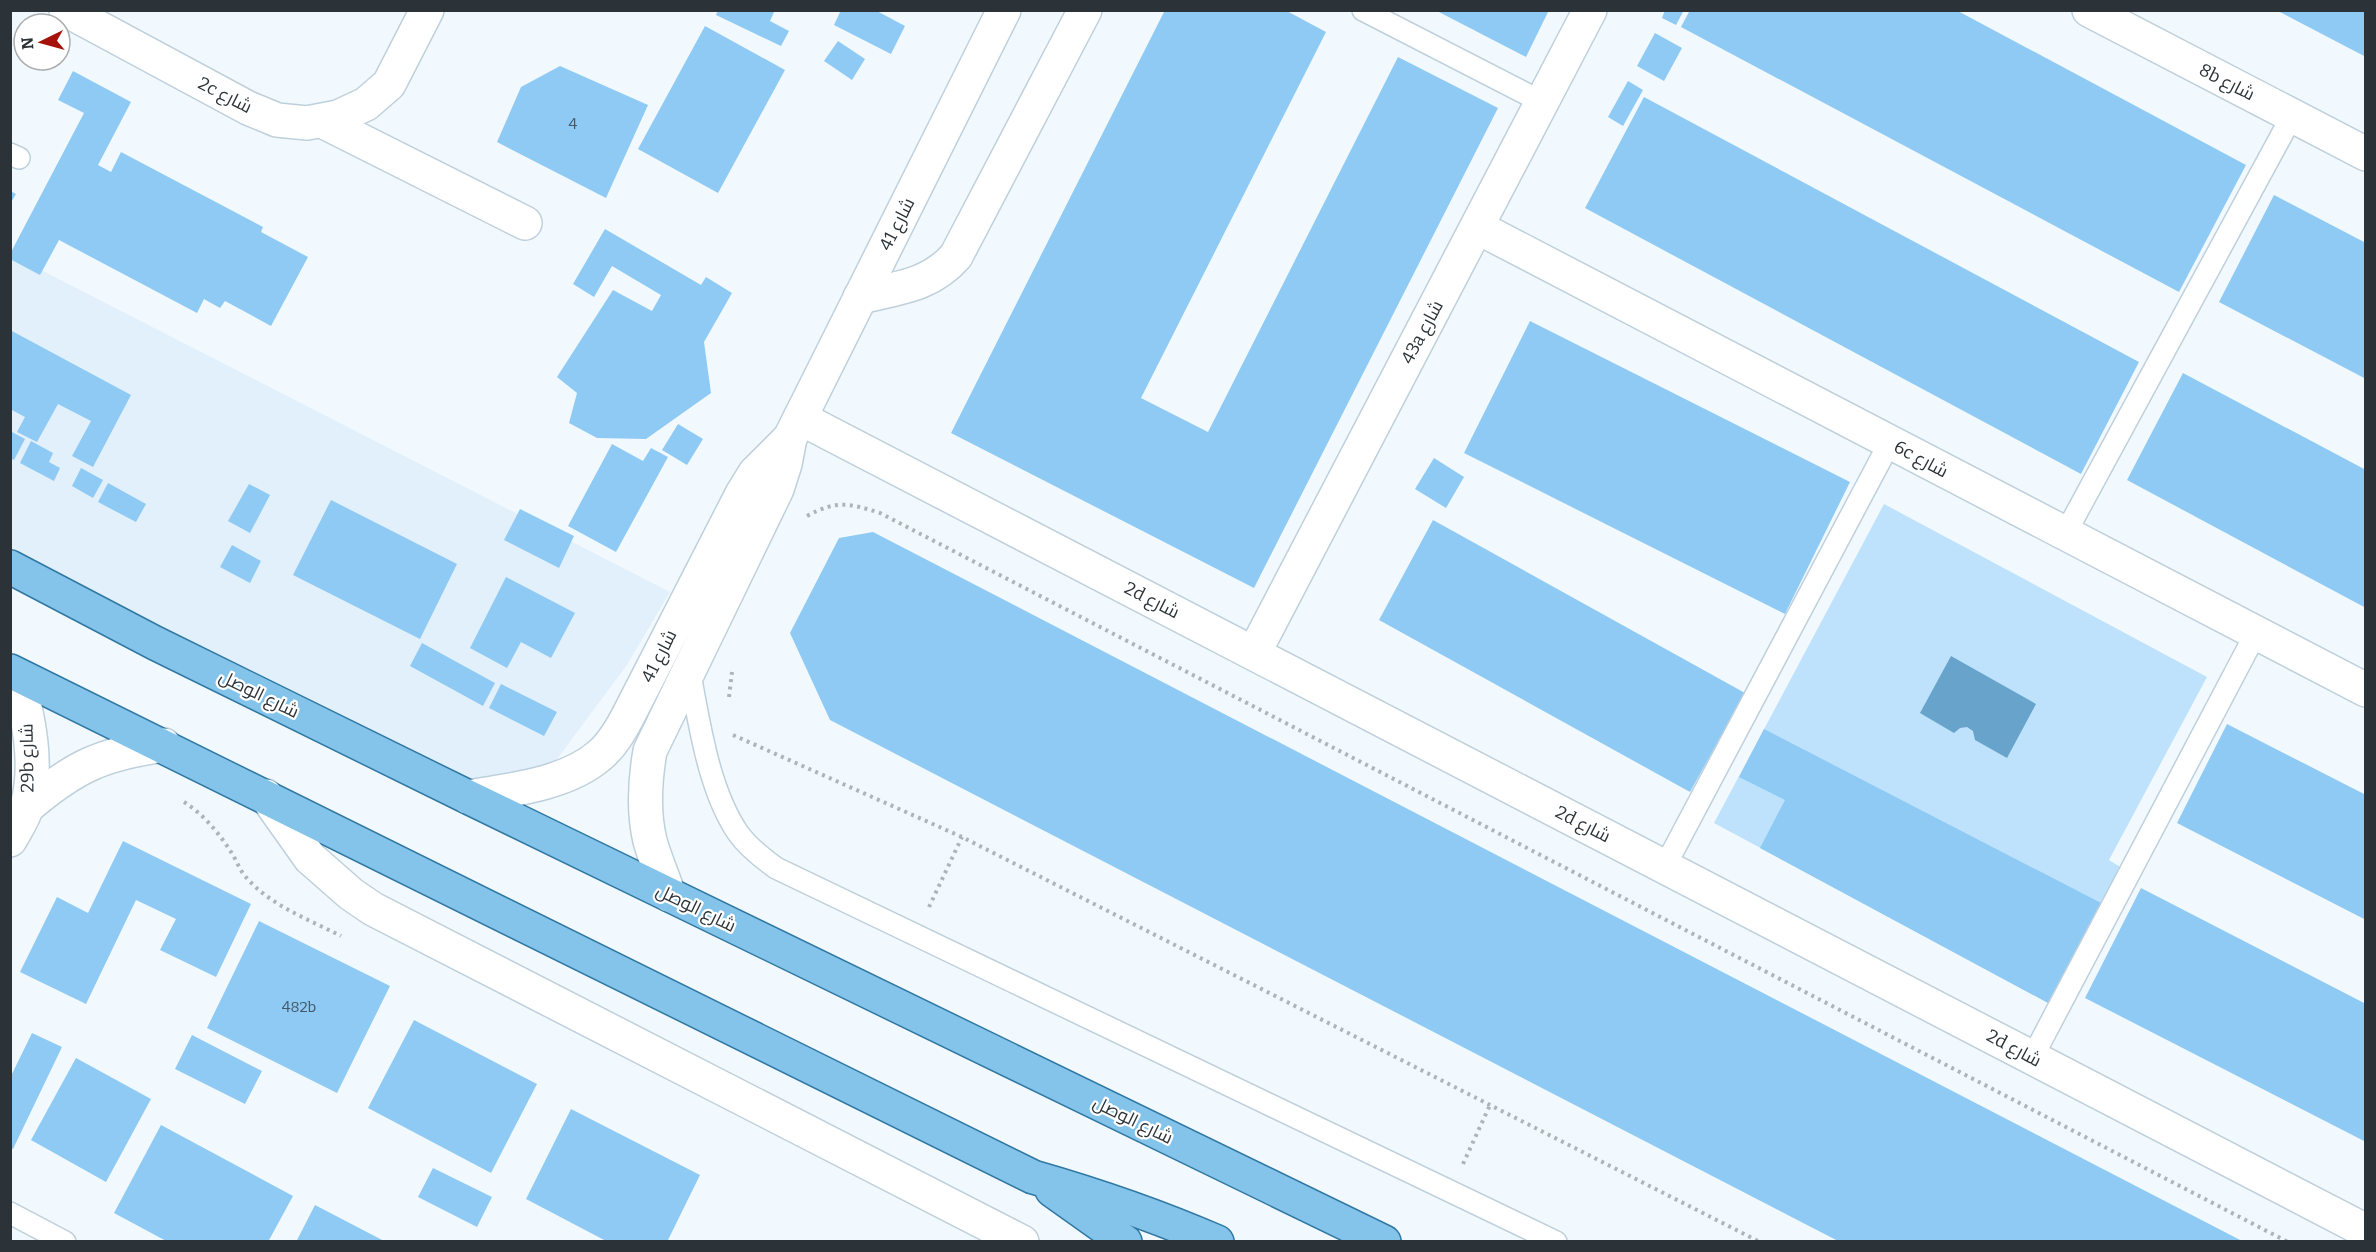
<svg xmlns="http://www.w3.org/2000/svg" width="2376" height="1252" font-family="Bitter,Cairo,serif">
<rect width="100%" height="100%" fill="#f2f9fe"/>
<!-- built -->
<polygon fill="#e2f0fb" points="10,254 670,592 627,665 543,778 495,814 11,563"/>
<!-- green -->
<polygon fill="#bee2fb" points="1884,504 2207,677 2109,860 2122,868 2050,1004 1714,823"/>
<!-- water -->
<polygon fill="#68a3cb" points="1951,656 2036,704 2007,758 1975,740 1973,731 1967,727 1960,728 1954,733 1920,713"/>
<!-- building -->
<g fill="#8ecaf4">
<polygon points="718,10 775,10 770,21 789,31 781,46 716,15"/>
<polygon points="841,10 875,10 905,26 891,54 834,25"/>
<polygon points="1165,10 1285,10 1326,32 1141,398 1208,432 1398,57 1498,108 1254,588 951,433"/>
<polygon points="1435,10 1549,10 1526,57"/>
<polygon points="1665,10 1684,10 1676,25 1662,18"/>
<polygon points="1690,10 1956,10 2246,165 2179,292 1681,27"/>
<polygon points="2276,10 2366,10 2366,57"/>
<polygon points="705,26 785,70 718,193 638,149"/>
<polygon points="1655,33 1682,48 1664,81 1637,66"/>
<polygon points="838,41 865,59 852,80 824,61"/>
<polygon points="560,66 648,105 606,198 497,142 521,87"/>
<polygon points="73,71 131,102 98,165 111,172 121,152 263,227 261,232 308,257 271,326 225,301 220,308 204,299 197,313 59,240 40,275 10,259 10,254 84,113 58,100"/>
<polygon points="1628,81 1643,90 1623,126 1608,117"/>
<polygon points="1644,97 2139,362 2081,474 1585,208"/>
<polygon points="10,191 16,194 10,204"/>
<polygon points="2274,195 2366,243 2366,379 2219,302"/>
<polygon points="605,229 701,285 706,277 732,293 704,342 711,393 646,439 597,438 569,423 577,393 557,377 613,290 652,311 661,295 612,266 594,297 573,284"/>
<polygon points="1530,321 1850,482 1785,614 1464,453"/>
<polygon points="10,330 131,395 93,467 72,456 91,421 58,404 37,442 17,432 25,417 10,409"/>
<polygon points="2183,373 2366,470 2366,608 2127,480"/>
<polygon points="678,424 703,439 687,465 662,450"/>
<polygon points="10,431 25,439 14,460 10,458"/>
<polygon points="31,441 53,453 49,462 60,468 54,481 20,463"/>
<polygon points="612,444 643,461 651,448 668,457 616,552 568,526"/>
<polygon points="1434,458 1464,477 1446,508 1415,489"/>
<polygon points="81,468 103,480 93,498 72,486"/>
<polygon points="108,483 146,504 136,522 98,502"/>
<polygon points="249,484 270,495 250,533 228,521"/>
<polygon points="331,500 457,564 420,639 293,575"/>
<polygon points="520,509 574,536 559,568 504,540"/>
<polygon points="1433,520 1745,693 1690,792 1379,620"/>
<polygon points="873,532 2244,1242 1840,1242 830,720 790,633 839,538"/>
<polygon points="232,545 261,561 250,583 220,567"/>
<polygon points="506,577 575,613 551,658 521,642 507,668 470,648"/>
<polygon points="422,643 495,683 483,706 410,666"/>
<polygon points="501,684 557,712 544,736 489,708"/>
<polygon points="2227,724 2366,795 2366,920 2177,823"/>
<polygon points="1764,729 2103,904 2050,1004 1760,848 1785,800 1739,777"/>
<polygon points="123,841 251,904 216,977 160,950 176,919 136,900 86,1004 20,972 57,897 88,913"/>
<polygon points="2141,888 2366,1004 2366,1142 2085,998"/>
<polygon points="259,921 390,986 337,1093 207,1028"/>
<polygon points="414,1020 537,1084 491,1173 368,1108"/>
<polygon points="32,1033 62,1047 13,1149 10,1148 10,1078"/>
<polygon points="192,1035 262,1071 245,1104 175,1069"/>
<polygon points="76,1058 151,1099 106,1182 31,1140"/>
<polygon points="571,1109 700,1175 667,1242 608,1242 526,1199"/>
<polygon points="161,1125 293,1196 268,1242 168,1242 114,1213"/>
<polygon points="433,1168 492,1197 477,1227 418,1197"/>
<polygon points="315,1205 386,1242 296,1242"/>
</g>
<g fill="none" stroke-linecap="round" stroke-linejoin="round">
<!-- lane casing -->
<g stroke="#bed0dc" stroke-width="24">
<g id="lane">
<polyline points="1363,10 1542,102"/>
<polyline points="10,154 19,158"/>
<polyline points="2065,534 2292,116"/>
<path d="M689,669C699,721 708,789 738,833C748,847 762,858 776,868L1556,1242"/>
<polyline points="1665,866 1890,442"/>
<polyline points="2032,1058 2256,633"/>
<polyline points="10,1213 65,1242"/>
</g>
</g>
<!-- street casing -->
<g stroke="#bed0dc" stroke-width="36">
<g id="street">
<polyline points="66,10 248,108 277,120 307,123 338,117 366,104 389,84 427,10"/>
<polyline points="2089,10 2366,154"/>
<polyline points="322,121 525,223"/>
<polyline points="1477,227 2366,690"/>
<path d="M860,297C897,288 930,286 956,256L1085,10"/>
<polyline points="800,418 2366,1231"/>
<polyline points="1254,653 1590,10"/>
<polyline points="266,796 310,858 351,894 373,909 1022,1242"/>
<path d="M468,797C511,790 567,784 600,755C612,745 620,731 627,718L742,494L755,473L790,438"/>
<path d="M27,807C75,766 102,754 164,745"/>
<path d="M10,840C16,829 24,818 27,806C39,764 28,715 17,675"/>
<path d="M669,895C663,877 655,859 650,841C643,812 645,780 650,751L777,489L785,464L790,438L1004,10"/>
</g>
</g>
<!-- primary casing -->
<g stroke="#3078a3" stroke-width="36">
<g id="primary">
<polyline points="10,567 155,643 468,797 1384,1242"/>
<path d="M10,671L1033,1177C1096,1195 1157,1216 1217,1242"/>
<polyline points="1052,1190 1125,1242"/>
</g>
</g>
<!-- path -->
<g stroke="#aeb5ba" stroke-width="4" stroke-dasharray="3 4.5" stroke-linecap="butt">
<path d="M807,516C836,500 849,503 880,513L2288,1242"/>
<polyline points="729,697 732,672"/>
<polyline points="733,735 962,837 1760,1242"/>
<path d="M184,802C203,814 219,833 231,852C236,859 239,869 245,876C269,905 308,919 341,936"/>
<polyline points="929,907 962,837"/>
<polyline points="1463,1164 1490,1105"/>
</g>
<!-- lane -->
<use href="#lane" stroke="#fff" stroke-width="21"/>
<!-- street -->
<use href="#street" stroke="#fff" stroke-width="33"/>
<!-- primary -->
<use href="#primary" stroke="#84c4ea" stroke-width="33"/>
</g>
<g text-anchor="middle" stroke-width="4.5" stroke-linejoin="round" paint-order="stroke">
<!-- number labels -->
<g font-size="15" fill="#445967">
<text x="573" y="129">4</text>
<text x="299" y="1012">482b</text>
</g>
<!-- street labels -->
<g font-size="18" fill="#2c3338" stroke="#fff">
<text transform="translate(2227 82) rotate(27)" y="6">8b شارع</text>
<text transform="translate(225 95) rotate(27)" y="6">2c شارع</text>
<text transform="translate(897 224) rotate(-63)" y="6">شارع 41</text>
<text transform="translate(1422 332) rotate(-62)" y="6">43a شارع</text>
<text transform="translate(1921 459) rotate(28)" y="6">6c شارع</text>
<text transform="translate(1152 600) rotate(27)" y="6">2d شارع</text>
<text transform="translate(659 656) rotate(-63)" y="6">شارع 41</text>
<text transform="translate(259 694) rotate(26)" y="6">شارع الوصل</text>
<text transform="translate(27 758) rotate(-91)" y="6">29b شارع</text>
<text transform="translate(1583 824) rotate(27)" y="6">2d شارع</text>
<text transform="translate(696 908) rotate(26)" y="6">شارع الوصل</text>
<text transform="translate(2014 1048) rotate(28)" y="6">2d شارع</text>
<text transform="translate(1133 1120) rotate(26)" y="6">شارع الوصل</text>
</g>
</g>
<!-- border -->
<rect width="2376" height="1252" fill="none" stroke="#2c3338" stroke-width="24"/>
<!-- north arrow -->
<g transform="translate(42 42) rotate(265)"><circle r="28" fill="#ffffff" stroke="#abadaf" stroke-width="1.5"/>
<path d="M0-4.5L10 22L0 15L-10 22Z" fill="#a61109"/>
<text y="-9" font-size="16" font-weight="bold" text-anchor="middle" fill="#2c3338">N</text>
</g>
</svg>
